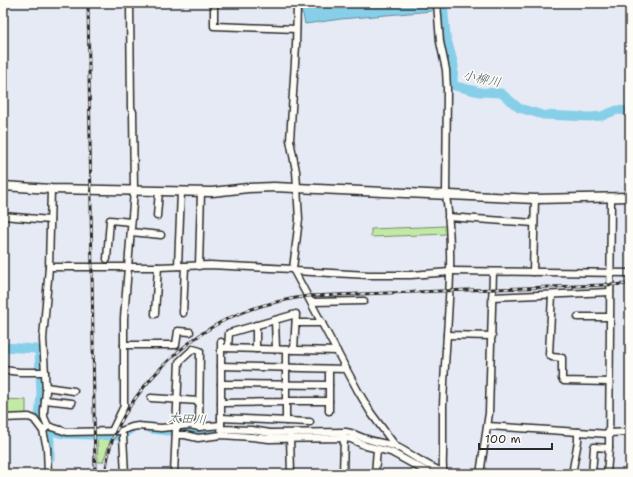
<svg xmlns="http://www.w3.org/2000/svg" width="633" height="477" font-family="'Shantell Sans','Klee One',sans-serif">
<rect width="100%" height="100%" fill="#e6eaf5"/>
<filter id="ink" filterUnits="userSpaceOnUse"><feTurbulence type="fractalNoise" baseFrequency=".025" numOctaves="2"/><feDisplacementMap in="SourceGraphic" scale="8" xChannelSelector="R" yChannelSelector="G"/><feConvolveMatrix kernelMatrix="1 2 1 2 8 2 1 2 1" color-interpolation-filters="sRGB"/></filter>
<g filter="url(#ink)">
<!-- green -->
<g fill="#c2eaa5" stroke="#768a68">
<polygon points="446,226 447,234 371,237 371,229"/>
<polygon points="3,399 26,400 26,415 3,416"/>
<polygon points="97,436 111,438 103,462 98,462"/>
</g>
<!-- water -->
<polygon fill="#87cfe8" stroke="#628d9c" points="301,3 430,3 432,11 341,19 305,24 303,14 301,13"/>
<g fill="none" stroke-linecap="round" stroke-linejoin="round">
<!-- river -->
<g stroke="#87cfe8" stroke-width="9">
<polyline points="443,3 446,36 454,65 453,82 455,86 480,92 501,93 519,108 543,115 590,117 602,116 617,110 630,111"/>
<polyline points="3,347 36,349 39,351 41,393 39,418 42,424 47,430 63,434 119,436 131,429"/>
<polyline points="151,429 168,431 180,430 192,434 222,432 266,436"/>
<polyline points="47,430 50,440 50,458"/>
<polyline points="332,435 347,435 360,441 386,447 399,453 436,474"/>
</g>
<!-- street casing -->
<g stroke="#2b2b2b" stroke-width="9">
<g id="street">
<polyline points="214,3 214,26 296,29"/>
<polyline points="297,3 296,46 290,140 296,171 299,219 293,269 358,391 371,413 397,448"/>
<path d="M437,3L440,42L446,70L447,89L446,195C456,265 445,336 443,407C443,422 443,438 443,453C443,460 442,467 444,474"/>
<polyline points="3,216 50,220"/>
<polyline points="157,216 159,191"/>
<polyline points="448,217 534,223"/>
<polyline points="131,232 161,235"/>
<polyline points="107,259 110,220 131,222"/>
<polyline points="178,266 181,192"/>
<polyline points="199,266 201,192"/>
<polyline points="49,267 158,267 210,265 293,269"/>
<polyline points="294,271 369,275 411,275 450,272"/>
<polyline points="450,271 630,273"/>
<polyline points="533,272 535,199"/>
<polyline points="552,295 549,354 552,357 562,358 562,379 564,381 609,382"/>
<polyline points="492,297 610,292"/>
<polyline points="311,302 364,301"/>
<polyline points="183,313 185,266"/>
<polyline points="155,314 158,267"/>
<polyline points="578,317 609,317"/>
<polyline points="275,320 276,349"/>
<polyline points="296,323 322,323"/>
<polyline points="256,325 256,349"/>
<polyline points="447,335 492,336"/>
<path d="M221,342V429L252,430L270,433L346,432C354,433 359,437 367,439C377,443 387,443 397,447C413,455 426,466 443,472"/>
<polyline points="124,345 176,345 178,331 190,332"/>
<polyline points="224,348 337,351"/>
<polyline points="228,348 229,333 296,314 294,350"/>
<polyline points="221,366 346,369"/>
<polyline points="3,370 20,372 45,372"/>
<polyline points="221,384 329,385"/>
<polyline points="46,387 74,391"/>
<polyline points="151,398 199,401"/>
<polyline points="45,400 72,403"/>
<polyline points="286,401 329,401"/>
<polyline points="286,402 286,421"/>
<polyline points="221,403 286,402 286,350"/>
<polyline points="329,411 329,369"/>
<polyline points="3,418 29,417 34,419 43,431"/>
<polyline points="221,418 310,422"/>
<polyline points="48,426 44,417 44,411 46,391 43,339 49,267 51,189"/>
<polyline points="48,426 67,432 121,431 132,427 138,426 161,428 190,425 199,427 221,425"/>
<polyline points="48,426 43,431 47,448 48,474"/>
<polyline points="488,426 609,434"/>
<polyline points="112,431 124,406 124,318 134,191 133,112 131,108 130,3"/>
<polyline points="609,433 630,432"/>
<polyline points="176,435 185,435 198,438 221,435 252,437 269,439 344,438 351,439 366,446 391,452 431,474"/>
<polyline points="123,436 125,474"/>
<polyline points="290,437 291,474"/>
<polyline points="174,474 179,362 193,349 200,351 199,427"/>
<polyline points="343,474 344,438"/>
<polyline points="375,474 377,449"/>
<polyline points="480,474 489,413 493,272"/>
<polyline points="572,474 578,441 578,432"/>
<polyline points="592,474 594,447 609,448"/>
<polyline points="607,474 609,448 611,198"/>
</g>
</g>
<!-- secondary casing -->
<g stroke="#2b2b2b" stroke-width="11">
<polyline id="secondary" points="3,186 51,189 212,192 248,188 274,187 535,199 630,197"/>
</g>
<!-- street -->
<use href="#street" stroke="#fdfcf7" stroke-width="6"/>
<!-- secondary -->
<use href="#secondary" stroke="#fdfcf7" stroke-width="8"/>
<!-- rail casing -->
<g stroke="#2b2b2b" stroke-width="3">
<g id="rail">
<polyline points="88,3 95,474"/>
<path d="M105,474C107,463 108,452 112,441C131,391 181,341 229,318C254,306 281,300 308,296L630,284"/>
</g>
</g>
<!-- rail -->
<use href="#rail" stroke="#fdfcf7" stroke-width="1.5" stroke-dasharray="4.5" stroke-linecap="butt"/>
</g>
</g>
<g text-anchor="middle" stroke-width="3" stroke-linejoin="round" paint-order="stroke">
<!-- water labels -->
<g font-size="13" font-style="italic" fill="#475c64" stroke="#fdfcf7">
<text transform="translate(482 78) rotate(12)" y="5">小柳川</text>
<text transform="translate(187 418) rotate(4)" y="5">太田川</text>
</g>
</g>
<!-- margin -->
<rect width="633" height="477" fill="none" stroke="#fdfcf7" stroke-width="16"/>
<rect x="8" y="8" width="617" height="461" fill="none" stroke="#2b2b2b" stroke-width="1.5" filter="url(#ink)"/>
<!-- scale -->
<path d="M479 443v6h73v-6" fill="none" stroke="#2b2b2b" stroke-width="2"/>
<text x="485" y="443" font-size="12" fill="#2b2b2b" stroke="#fdfcf7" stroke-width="3" paint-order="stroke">100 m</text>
</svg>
